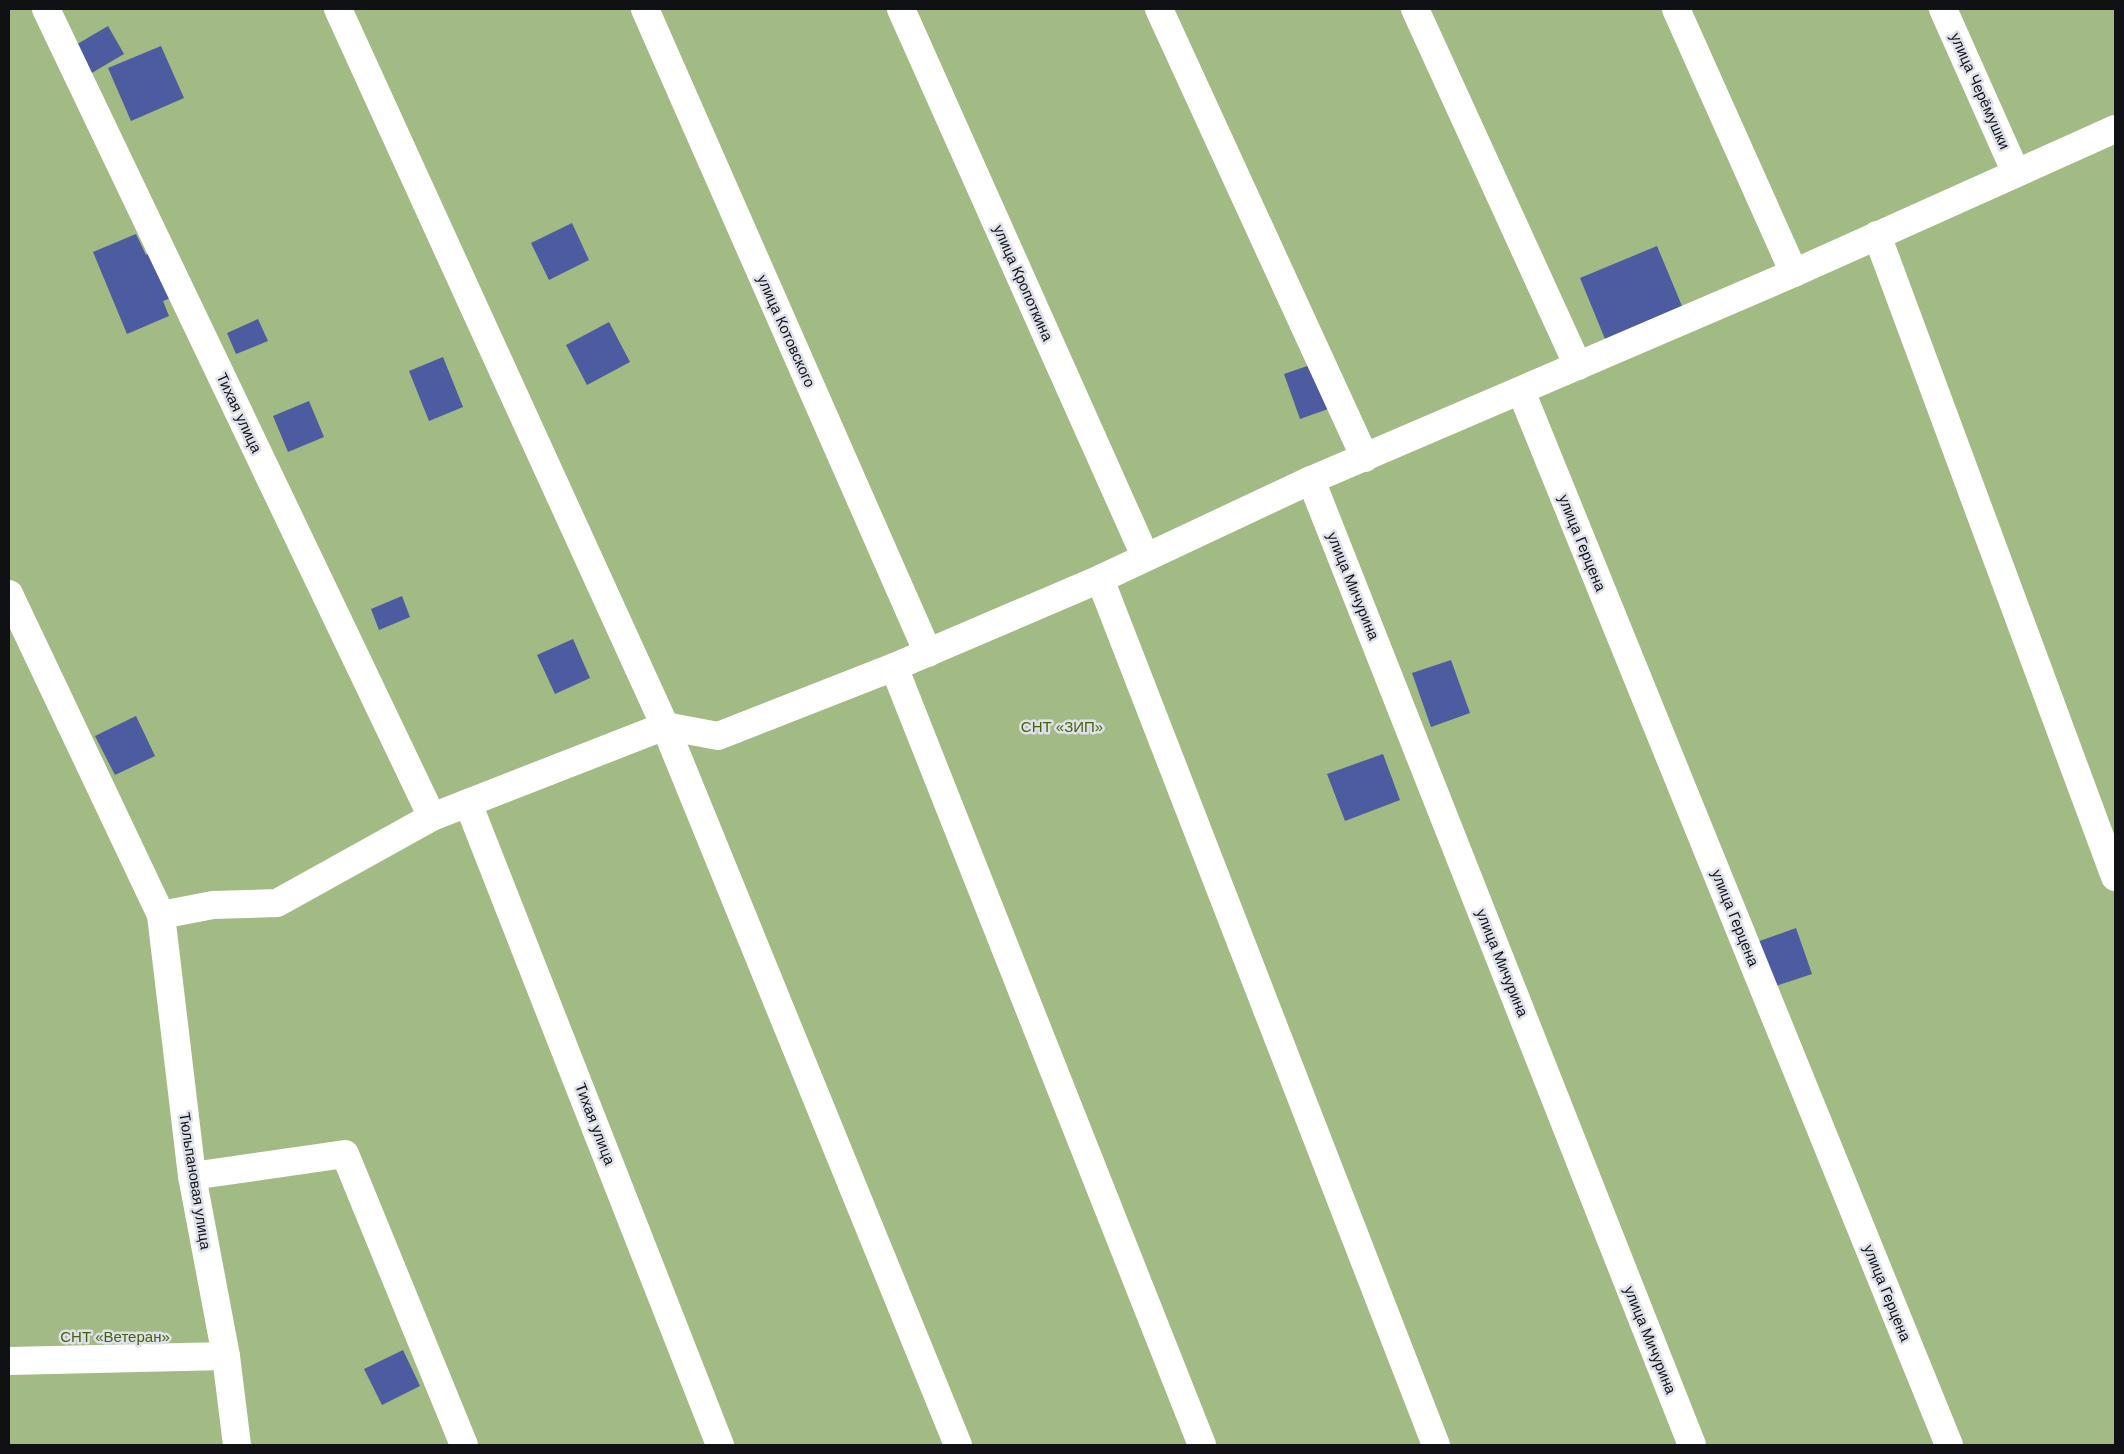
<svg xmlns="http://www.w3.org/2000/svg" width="2124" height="1454" font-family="Arial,sans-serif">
<rect width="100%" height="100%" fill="#dee1ea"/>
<!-- garden -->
<rect fill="#a2ba83" x="9" y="9" width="2106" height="1436"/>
<!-- building -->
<g fill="#4d5ba0">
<polygon points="108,26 124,54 90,74 74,46"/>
<polygon points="161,46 184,98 131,121 108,68"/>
<polygon points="572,223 589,260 549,280 531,243"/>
<polygon points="136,234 146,255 151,250 171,298 163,301 169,316 127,334 93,252"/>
<polygon points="1657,246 1682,306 1605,339 1580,278"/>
<polygon points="258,319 268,341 236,354 227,333"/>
<polygon points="609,322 630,362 587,385 566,345"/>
<polygon points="443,357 463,407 429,421 409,371"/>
<polygon points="1313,364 1328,409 1300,419 1284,374"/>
<polygon points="309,401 324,437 288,452 273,416"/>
<polygon points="402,596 410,617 379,630 371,609"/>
<polygon points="573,639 590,678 555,694 537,655"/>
<polygon points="1451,660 1470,713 1431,727 1412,673"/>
<polygon points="136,716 155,756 115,775 95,736"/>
<polygon points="1383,754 1400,800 1345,821 1327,774"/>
<polygon points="1796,928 1812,974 1770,988 1754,943"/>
<polygon points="403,1350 420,1386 382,1405 364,1369"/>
</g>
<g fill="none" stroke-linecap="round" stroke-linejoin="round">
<!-- street -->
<g stroke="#fff" stroke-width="28">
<polyline points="46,9 432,817"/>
<polyline points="338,9 665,726 958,1445"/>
<polyline points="645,9 928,653"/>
<polyline points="901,9 1145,556"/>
<polyline points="1159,9 1365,458"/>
<polyline points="1415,9 1578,366"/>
<polyline points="1676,9 1794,273"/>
<polyline points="1943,9 2016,173"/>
<polyline points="1877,235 2115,877"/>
<polyline points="1521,391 1949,1445"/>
<polyline points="1311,480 1692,1445"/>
<polyline points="1100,579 1436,1445"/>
<polyline points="9,594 161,915 192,1176 226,1356 237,1445"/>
<polyline points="894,667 1202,1445"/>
<polyline points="468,803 720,1445"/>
<polyline points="161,915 213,905 277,903 432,817 665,726 718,736 894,667 1100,579 1311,480 1794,273 2115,129"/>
<polyline points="192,1176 345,1154 464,1445"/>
<polyline points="9,1361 226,1356"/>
</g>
</g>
<g text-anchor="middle" stroke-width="5" stroke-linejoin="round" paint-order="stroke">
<!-- street labels -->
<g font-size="15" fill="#101114" stroke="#dee1ea">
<text transform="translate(1980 91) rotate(66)" y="5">улица Черёмушки</text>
<text transform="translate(1023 283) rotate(66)" y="5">улица Кропоткина</text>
<text transform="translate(786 331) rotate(66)" y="5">улица Котовского</text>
<text transform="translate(239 413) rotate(65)" y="5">Тихая улица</text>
<text transform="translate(1582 543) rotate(68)" y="5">улица Герцена</text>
<text transform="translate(1353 586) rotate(68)" y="5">улица Мичурина</text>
<text transform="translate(1735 918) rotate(68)" y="5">улица Герцена</text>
<text transform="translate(1502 963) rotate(68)" y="5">улица Мичурина</text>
<text transform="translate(595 1124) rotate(69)" y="5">Тихая улица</text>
<text transform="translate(195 1181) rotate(81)" y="5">Тюльпановая улица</text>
<text transform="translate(1887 1293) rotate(68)" y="5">улица Герцена</text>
<text transform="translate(1650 1340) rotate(68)" y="5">улица Мичурина</text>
</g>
<!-- park labels -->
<g font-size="15" fill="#456106" stroke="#dee1ea">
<text x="1062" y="732">СНТ «ЗИП»</text>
<text x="115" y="1342">СНТ «Ветеран»</text>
</g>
</g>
<!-- border -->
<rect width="2124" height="1454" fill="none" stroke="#101114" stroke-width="20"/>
</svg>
